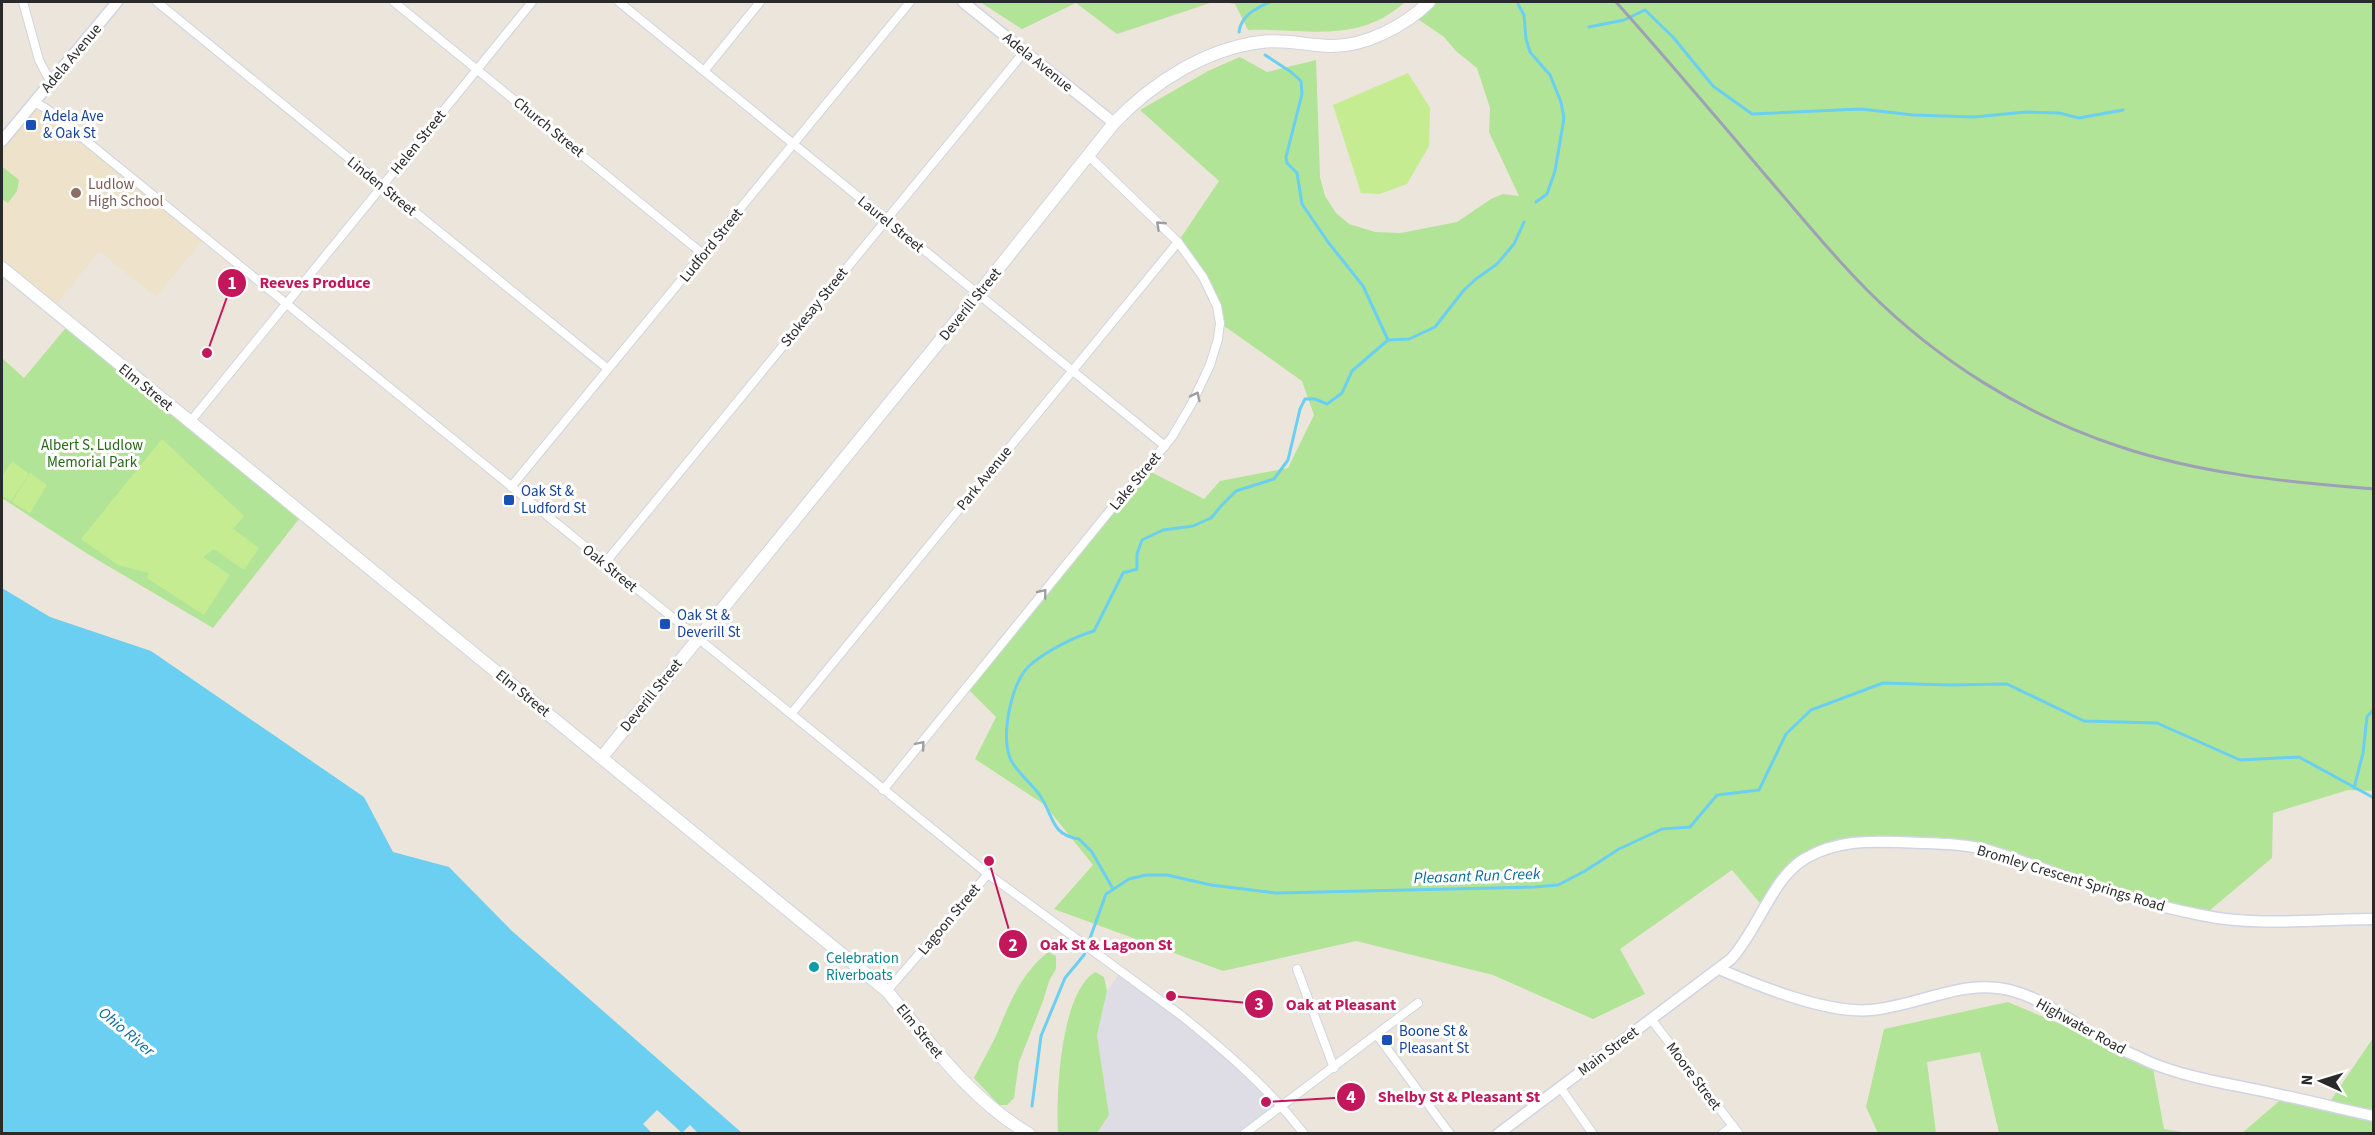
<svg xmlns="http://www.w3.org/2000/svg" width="2375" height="1135" font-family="'Source Sans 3',sans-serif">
<rect width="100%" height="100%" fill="#ece5db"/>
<!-- industrial -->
<polygon fill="#dedce4" points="1121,972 1147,989 1282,1106 1244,1133 1097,1133 1109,1115 1097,1035 1107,991"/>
<!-- education -->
<polygon fill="#eee2ca" points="34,102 205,237 156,297 99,251 52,310 2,268 2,141"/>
<!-- green -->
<g fill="#b1e496">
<polygon points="980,2 1213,2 1117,34 1076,3 1022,29"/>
<path d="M1223,2H1405C1357,45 1307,28 1248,30L1235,4Z"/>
<polygon points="1429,2 2373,2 2373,791 2348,790 2273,813 2272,858 2203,916 1983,849 1930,843 1826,848 1790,870 1765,909 1732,870 1620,949 1645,994 1593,1019 1493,975 1356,941 1223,971 1054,909 1093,865 1045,805 975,759 996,717 966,687 1145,469 1204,499 1220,481 1288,468 1314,415 1302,381 1220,323 1217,306 1178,242 1219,181 1140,110 1208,71 1240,57 1267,72 1316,60 1320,177 1325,196 1336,213 1349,224 1375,232 1401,233 1457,222 1491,199 1503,194 1519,196 1489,132 1490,108 1477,68 1456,51 1444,37 1412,15"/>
<polygon points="2,168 4,168 19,180 17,191 8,203 2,199"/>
<polygon points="69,324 303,514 213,628 86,553 2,498 2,358 24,378"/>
<path d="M1048,952L1056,956V969L1049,981L1043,1001L1019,1062L1014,1098L1007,1105H999L974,1078C981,1064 989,1050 996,1036C1009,1004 1020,975 1048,952Z"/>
<path d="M1095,972L1104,977L1107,991L1097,1035L1109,1115L1097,1133H1058C1056,1095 1060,994 1095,972Z"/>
<polygon points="2008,1002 2152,1063 2164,1129 2188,1133 1999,1133 1980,1052 1927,1062 1936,1133 1878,1133 1866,1107 1884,1029"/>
<polygon points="2373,1038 2373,1133 2241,1134 2285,1096 2327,1106"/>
</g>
<!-- pitch -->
<g fill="#c6ec91">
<polygon points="1408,73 1430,108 1429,146 1407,184 1380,194 1361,193 1333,105"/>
<polygon points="162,439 244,516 233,529 259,548 244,570 214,549 203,557 230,575 204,615 147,578 149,573 118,565 81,539"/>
<polygon points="12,461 29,474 11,501 2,496 2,477"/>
<polygon points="30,473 47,485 30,513 12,502"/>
</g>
<!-- water -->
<polygon fill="#6bcff1" points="2,588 50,617 151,651 364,797 393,852 449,867 512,931 742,1133 2,1134"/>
<!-- pier -->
<polygon fill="#ece5db" points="657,1110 682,1133 690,1125 698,1133 652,1133 643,1124"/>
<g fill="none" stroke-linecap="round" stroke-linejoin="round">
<!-- stream -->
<g stroke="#6bcff1" stroke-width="3">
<polyline points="1518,4 1524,15 1526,39 1530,52 1550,75 1561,102 1564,118 1555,171 1547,194 1536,202"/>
<polyline points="1589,27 1624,20 1645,10 1673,37 1713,86 1752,114 1861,109 1913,115 1974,117 2026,112 2059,113 2079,118 2123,110"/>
<path d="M1239,32C1241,15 1257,8 1270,2"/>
<polyline points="1265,55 1291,72 1301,81 1302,94 1286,157 1287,163 1297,173 1302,204 1328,242 1363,286 1388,340"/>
<polyline points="2354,788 2363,753 2367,717 2374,709"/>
<path d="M1113,889L1092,852L1079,839C1050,835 1054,815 1039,794C1030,782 1016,772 1010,758C1001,734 1011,684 1029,666C1044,652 1076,636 1094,631L1123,573L1137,569V554L1142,540L1163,530L1193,526L1211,518L1222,505L1236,491L1274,479L1288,460L1300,409L1305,399H1315L1327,404L1342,393L1352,371L1388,340L1409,339L1435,327L1464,290L1476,279L1497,264L1514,244L1524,222"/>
<polyline points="1032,1106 1041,1036 1065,978 1084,955 1106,894 1129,879 1146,875 1167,875 1211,885 1276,893 1534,887 1558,885 1585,871 1619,849 1662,829 1690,827 1717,795 1759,790 1786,734 1811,710 1883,683 1950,685 2007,684 2084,721 2157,723 2240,760 2299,757 2374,798"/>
</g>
<!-- minor casing -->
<g stroke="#d0d4e3" stroke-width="10">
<g id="minor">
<polyline points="23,2 39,60 50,81"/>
<polyline points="157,2 608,369"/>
<polyline points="394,2 703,254"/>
<polyline points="619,2 1165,446"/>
<polyline points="704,71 760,2"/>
<path d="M34,102L47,109L988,874L1182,1016C1225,1051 1270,1089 1304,1134"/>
<polyline points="190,422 532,2"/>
<polyline points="511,487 910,2"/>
<polyline points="605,563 1024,52"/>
<polyline points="791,714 1178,242"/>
<polyline points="883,790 1108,513 1172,437 1192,403 1210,365 1218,339 1220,323 1217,306 1203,277 1178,242 1089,156"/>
<polyline points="1297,969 1334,1068"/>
<polyline points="887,991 988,874"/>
<polyline points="1651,1019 1739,1134"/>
<polyline points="1377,1035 1450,1134"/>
<polyline points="1560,1087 1593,1134"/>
<polyline points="1244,1134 1418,1003"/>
<polyline points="1722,1134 1733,1126"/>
</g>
</g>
<!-- tertiary casing -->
<g stroke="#d0d4e3" stroke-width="13">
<g id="tertiary">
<polyline points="963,2 1114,123"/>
<polyline points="2,141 117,2"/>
<path d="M1719,969C1759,986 1827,1014 1871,1010C1919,1006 1964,977 2013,991C2050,1001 2078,1028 2112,1045C2124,1051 2137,1056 2149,1062C2192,1080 2240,1085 2285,1096C2315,1102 2344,1110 2374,1116"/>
<path d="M1498,1134L1731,959C1758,930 1773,876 1806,858C1835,841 1866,841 1898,842C1926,843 1957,843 1984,849C2006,855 2027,863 2049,871C2098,889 2150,905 2201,915C2258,927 2316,919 2374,919"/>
</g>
</g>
<!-- secondary casing -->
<g stroke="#d0d4e3" stroke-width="14">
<g id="secondary">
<path d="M2,268L887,991C930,1043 970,1099 1029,1134"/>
<path d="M602,757L978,294L1114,123C1152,83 1205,49 1261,42C1284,39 1306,45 1330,46C1364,47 1405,26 1429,2"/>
</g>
</g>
<!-- minor -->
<use href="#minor" stroke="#fff" stroke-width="8"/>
<!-- tertiary -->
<use href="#tertiary" stroke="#fff" stroke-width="10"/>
<!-- secondary -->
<use href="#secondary" stroke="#fff" stroke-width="12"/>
<!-- rail -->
<path stroke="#9ea1b5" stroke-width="3" d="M1616,2C1667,59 1717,118 1767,177C1800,215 1832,255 1867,290C1937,360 2024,415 2118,446C2200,474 2287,482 2374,489"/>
</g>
<!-- one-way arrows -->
<defs><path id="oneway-chevron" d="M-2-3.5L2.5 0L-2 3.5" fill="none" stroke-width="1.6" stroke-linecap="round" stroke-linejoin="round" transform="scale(1.5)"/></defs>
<g stroke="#9f9f9f">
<use href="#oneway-chevron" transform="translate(1160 225) rotate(-137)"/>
<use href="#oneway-chevron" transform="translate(1196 396) rotate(-64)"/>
<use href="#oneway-chevron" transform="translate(1043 593) rotate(-51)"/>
<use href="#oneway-chevron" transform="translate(921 745) rotate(-50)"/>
</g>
<!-- markers -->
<g fill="#1a4fb4" stroke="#fff" stroke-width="2">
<rect x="25" y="119" width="12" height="12" rx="3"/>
<rect x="503" y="494" width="12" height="12" rx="3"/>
<rect x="659" y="618" width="12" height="12" rx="3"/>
<rect x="1381" y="1034" width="12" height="12" rx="3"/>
</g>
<circle fill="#8d6e63" stroke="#fff" stroke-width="2" cx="76" cy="193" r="6"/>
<circle fill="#0f9aa8" stroke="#fff" stroke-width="2" cx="814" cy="967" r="6"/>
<g text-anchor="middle" stroke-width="6" stroke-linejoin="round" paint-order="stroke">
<!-- street labels -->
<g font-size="15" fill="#2a2a2a" stroke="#fff">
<text transform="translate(71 58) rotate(-50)" y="5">Adela Avenue</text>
<text transform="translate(1038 62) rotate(39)" y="5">Adela Avenue</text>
<text transform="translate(549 127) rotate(39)" y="5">Church Street</text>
<text transform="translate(418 142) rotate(-51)" y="5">Helen Street</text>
<text transform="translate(382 186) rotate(39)" y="5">Linden Street</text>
<text transform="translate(891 224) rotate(39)" y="5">Laurel Street</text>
<text transform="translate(711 245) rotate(-51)" y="5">Ludford Street</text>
<text transform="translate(970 304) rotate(-51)" y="5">Deverill Street</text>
<text transform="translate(814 307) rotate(-51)" y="5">Stokesay Street</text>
<text transform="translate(146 387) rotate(39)" y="5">Elm Street</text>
<text transform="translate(984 478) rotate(-51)" y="5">Park Avenue</text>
<text transform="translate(1135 481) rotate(-50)" y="5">Lake Street</text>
<text transform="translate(610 568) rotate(39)" y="5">Oak Street</text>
<text transform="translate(523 693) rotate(39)" y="5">Elm Street</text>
<text transform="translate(651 695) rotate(-51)" y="5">Deverill Street</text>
<text transform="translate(2071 878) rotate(17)" y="5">Bromley Crescent Springs Road</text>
<text transform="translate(949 919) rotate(-50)" y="5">Lagoon Street</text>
<text transform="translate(2081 1026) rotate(29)" y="5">Highwater Road</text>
<text transform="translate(920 1031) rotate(51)" y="5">Elm Street</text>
<text transform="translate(1608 1051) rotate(-37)" y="5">Main Street</text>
<text transform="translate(1694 1076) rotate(53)" y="5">Moore Street</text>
</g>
<!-- transit labels -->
<g font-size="15" fill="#164399" stroke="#fff" text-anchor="start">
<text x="43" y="121">Adela Ave<tspan x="43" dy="17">&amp; Oak St</tspan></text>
<text x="521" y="496">Oak St &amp;<tspan x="521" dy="17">Ludford St</tspan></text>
<text x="677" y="620">Oak St &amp;<tspan x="677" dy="17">Deverill St</tspan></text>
<text x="1399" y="1036">Boone St &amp;<tspan x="1399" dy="17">Pleasant St</tspan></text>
</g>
<!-- education labels -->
<g font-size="15" fill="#785e54" stroke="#fff" text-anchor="start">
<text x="88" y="189">Ludlow<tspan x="88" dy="17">High School</tspan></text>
</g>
<!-- park labels -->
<g font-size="15" fill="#296818" stroke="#fff">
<text x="92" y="450">Albert S. Ludlow<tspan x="92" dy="17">Memorial Park</tspan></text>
</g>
<!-- culture labels -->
<g font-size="15" fill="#0d838f" stroke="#fff" text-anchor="start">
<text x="826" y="963">Celebration<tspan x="826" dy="17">Riverboats</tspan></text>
</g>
<!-- water labels -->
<g font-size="16" font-style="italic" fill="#0a6c9d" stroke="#fff">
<text transform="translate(1477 875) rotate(-2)" y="6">Pleasant Run Creek</text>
<text transform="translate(127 1031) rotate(40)" y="6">Ohio River</text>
</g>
</g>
<!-- callouts -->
<path fill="none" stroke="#c2185b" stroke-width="2" d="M207 353L232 283M989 861L1013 944M1171 996L1259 1004M1266 1102L1351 1097"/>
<g fill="#c2185b" stroke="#fff" stroke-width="2">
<circle cx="207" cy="353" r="6"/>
<circle cx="989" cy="861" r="6"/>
<circle cx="1171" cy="996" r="6"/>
<circle cx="1266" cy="1102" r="6"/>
<circle cx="232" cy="283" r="15"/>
<circle cx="1013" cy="944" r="15"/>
<circle cx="1259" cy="1004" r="15"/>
<circle cx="1351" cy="1097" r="15"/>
</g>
<g font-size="18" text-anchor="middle" font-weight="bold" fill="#fff">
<text x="232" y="289">1</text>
<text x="1013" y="951">2</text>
<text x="1259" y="1010">3</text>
<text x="1351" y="1103">4</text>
</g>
<g font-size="16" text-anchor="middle" font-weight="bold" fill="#c2185b" stroke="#fff" stroke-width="6" stroke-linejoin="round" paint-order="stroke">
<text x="315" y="288">Reeves Produce</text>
<text x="1106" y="950">Oak St &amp; Lagoon St</text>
<text x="1341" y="1010">Oak at Pleasant</text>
<text x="1459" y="1102">Shelby St &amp; Pleasant St</text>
</g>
<!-- border -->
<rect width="2375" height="1135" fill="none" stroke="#2a2a2a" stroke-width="6"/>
<!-- north arrow -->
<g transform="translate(2321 1081) rotate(274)" stroke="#ffffff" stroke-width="4.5" paint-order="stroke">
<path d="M0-4.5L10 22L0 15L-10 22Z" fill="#2a2a2a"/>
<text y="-9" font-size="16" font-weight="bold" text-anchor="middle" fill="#2a2a2a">N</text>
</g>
</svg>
